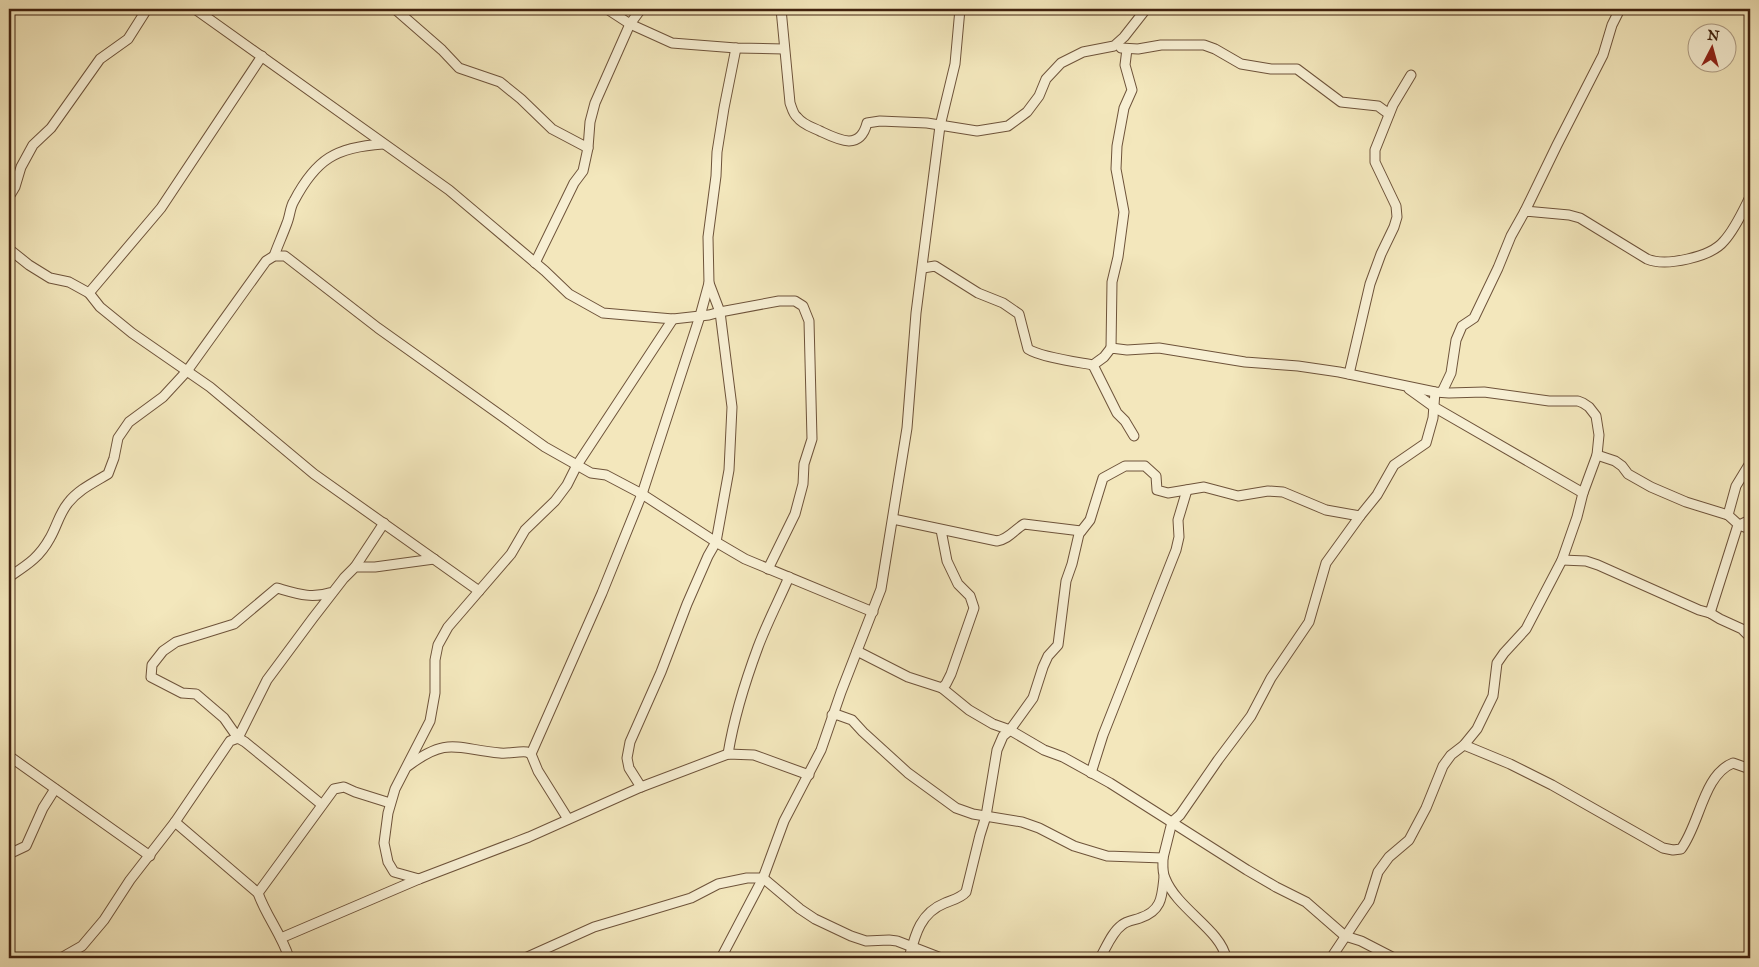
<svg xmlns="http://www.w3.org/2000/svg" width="1759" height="967" font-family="'IM FELL Great Primer',serif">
<rect width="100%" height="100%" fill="#f3e7bc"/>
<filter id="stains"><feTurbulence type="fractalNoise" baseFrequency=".004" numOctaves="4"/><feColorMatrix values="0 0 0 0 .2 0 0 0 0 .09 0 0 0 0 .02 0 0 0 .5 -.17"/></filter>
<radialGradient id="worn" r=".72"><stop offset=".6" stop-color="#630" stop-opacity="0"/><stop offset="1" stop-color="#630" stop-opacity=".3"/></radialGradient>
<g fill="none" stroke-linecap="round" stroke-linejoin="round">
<!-- street casing -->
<g stroke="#6e533a" stroke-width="11">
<g id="street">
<polyline points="195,9 449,190 545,271 569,294 603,313 673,319 709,315 720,312 779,301 795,301 803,306 809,321 812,439 804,464 803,484 795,514 768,569"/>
<polyline points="395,9 442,50 459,68 500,82 521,99 552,129 588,148"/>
<polyline points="607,9 630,24 672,43 736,48 784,49"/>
<path d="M781,9L790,103C792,108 793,114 797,117C803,125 812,127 820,131C839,140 860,151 867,123L880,121L927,123L977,131L1008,126L1027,112L1039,96L1046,79L1061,63L1083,52L1114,46L1124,37L1146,9"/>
<polyline points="1121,48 1138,49 1161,45 1204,45 1215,49 1241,64 1271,69 1297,69 1341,102 1378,106 1389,114"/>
<polyline points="9,197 15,187 21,167 33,145 51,128 100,59 128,39 147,9"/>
<polyline points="1525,211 1557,145 1603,55 1612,25 1620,9"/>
<polyline points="9,249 29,265 50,278 69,282 89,293 100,307 132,333 210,387 314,474 479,591"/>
<path d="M274,256C278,245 283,234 287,223C290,216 290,207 294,201C316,159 336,147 383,144"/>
<polyline points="535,263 574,183 583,171 588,148 590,122 595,103 630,24 641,9"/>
<path d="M923,268L935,266L978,293L1003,303L1019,314L1028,349C1040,357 1077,362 1093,365L1104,357L1111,348L1127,350L1159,348L1245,362L1298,366L1339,372L1435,392L1449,393L1484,392L1549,401H1578L1583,403L1589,407L1596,416L1599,435L1597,455L1583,493L1577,517L1562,560L1526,629L1504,653L1497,663L1493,696L1477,729L1464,745L1451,755L1443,766L1426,808L1409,840L1389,857L1378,872L1369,901L1331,958"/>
<polyline points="89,293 161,208 262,56"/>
<polyline points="1111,348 1112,282 1118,257 1124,212 1116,169 1117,146 1124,108 1132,90 1125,65 1127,49"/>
<polyline points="1093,365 1117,413 1125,421 1134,436"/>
<polyline points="1349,374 1370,284 1381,254 1394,227 1397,217 1396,206 1375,162 1375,150 1393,105 1411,75"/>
<polyline points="1409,389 1434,407 1583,493"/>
<path d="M1442,392L1451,373L1456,340L1462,326L1474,318L1498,268L1511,236L1525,211L1569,215L1580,218L1647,259C1666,267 1711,257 1724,241C1735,229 1743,211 1750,197"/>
<polyline points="1597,455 1615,461 1622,466 1628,474 1651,487 1686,502 1728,515 1739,525 1750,529"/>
<polyline points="1728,515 1736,486 1750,463"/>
<path d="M893,519L997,541C1009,539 1014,530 1024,524L1081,531"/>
<polyline points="941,530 947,561 958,584 970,596 974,608 951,674 946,684 942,688"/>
<polyline points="1562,560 1586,561 1598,565 1699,610 1710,613 1720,619 1742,629 1750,637"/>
<polyline points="355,567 384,523"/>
<path d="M9,577C27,565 39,558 50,538C57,526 59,514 68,503C78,490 93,483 108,474L114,458L118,438L129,422L163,397L187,371L266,261L274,256H285L378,328L545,447L591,473L606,475L642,494L716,542L745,559L873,612"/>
<path d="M333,592C311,599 298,594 277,588L234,624L176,642L163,651L152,665L151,677L182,693L196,694L224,718L238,738L267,680L313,618L344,578L355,567H375L434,559"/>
<polyline points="1710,613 1737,528 1739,525 1750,520"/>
<polyline points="857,651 908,677 942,688 969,710 993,724 1010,730 1044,750 1063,757 1110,783 1247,870 1276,887 1306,902 1345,936 1361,941 1394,958"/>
<polyline points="832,715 838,715 852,720 863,732 908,773 956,808 973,814 1022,822 1039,828 1074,846 1107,856 1163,858 1172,822 1180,815 1218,760 1251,716 1271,678 1309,622 1326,563 1360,516"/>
<path d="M1464,745L1510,764L1552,785L1663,848L1673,850L1681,849C1700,824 1703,775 1733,763L1750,769"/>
<polyline points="531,754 602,593 642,494 700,316 709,283"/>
<path d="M728,754C734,717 745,682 758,647C767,623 779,600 789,577"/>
<polyline points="9,756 150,856"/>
<path d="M408,766C448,736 456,749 500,753C509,754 518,751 527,752L531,754L538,771L568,819"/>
<polyline points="1091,773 1103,735 1176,550 1179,537 1178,520 1187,490"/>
<polyline points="641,787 629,768 627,758 630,742 661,672 687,604 708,556 716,542 729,470 732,407 720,312 709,283 708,237 716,176 717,152 724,108 736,48"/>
<path d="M175,822L258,893C266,916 282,935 289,958"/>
<polyline points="9,854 26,846 43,808 55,789"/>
<path d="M1163,858C1163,864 1162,872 1165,878C1177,909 1221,930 1226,958"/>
<polyline points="419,879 394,872 388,862 384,843 388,813 395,789 430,721 435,693 435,660 438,645 448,627 511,554 525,530 555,501 567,485 577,465 673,319"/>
<polyline points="258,893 334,789 344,787 355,792 390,803"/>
<polyline points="281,938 419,879 529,837 641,787 728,754 754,755 809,775"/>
<polyline points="61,958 82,946 104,920 130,880 175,822 230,741 238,738 245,742 321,804"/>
<polyline points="525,958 594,927 691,898 718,884 747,878 763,878 800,909 815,919 851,936 866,941 889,940 897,941 941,958"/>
<polyline points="721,958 763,878 784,821 821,750 841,692 881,589 907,428 916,313 940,126 955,64 960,9"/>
<path d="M909,958C915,935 920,913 945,903C952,900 961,898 966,892L980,835L986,816L997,750L1003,736L1010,730L1033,698L1043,667L1048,656L1058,645L1066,581L1072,564L1079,534L1090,520L1103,478L1125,466H1145L1156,476L1157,490L1168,493L1204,487L1238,496L1268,491L1283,492L1326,510L1360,516L1377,495L1394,465L1426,443L1433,418L1435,392"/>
<path d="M1100,958C1106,948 1112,932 1122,925C1126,921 1135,920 1140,918C1162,911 1162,896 1164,877"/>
</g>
</g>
<!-- street -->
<use href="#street" stroke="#f7efd3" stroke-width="9"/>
</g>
<!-- margin -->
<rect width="1759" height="967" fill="none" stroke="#f3e7bc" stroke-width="30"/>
<rect x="10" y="10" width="1739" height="947" fill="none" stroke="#41220f" stroke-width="2.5"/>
<rect x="15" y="15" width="1729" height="937" fill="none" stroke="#41220f"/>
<!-- north arrow -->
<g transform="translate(1712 48) rotate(6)"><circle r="24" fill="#f7efd3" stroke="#ae9d85"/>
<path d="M0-4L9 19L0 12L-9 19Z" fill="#8f2418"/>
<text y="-8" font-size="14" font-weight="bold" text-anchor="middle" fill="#41220f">N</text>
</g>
<rect width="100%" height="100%" filter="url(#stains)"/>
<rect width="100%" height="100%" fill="url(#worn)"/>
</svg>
